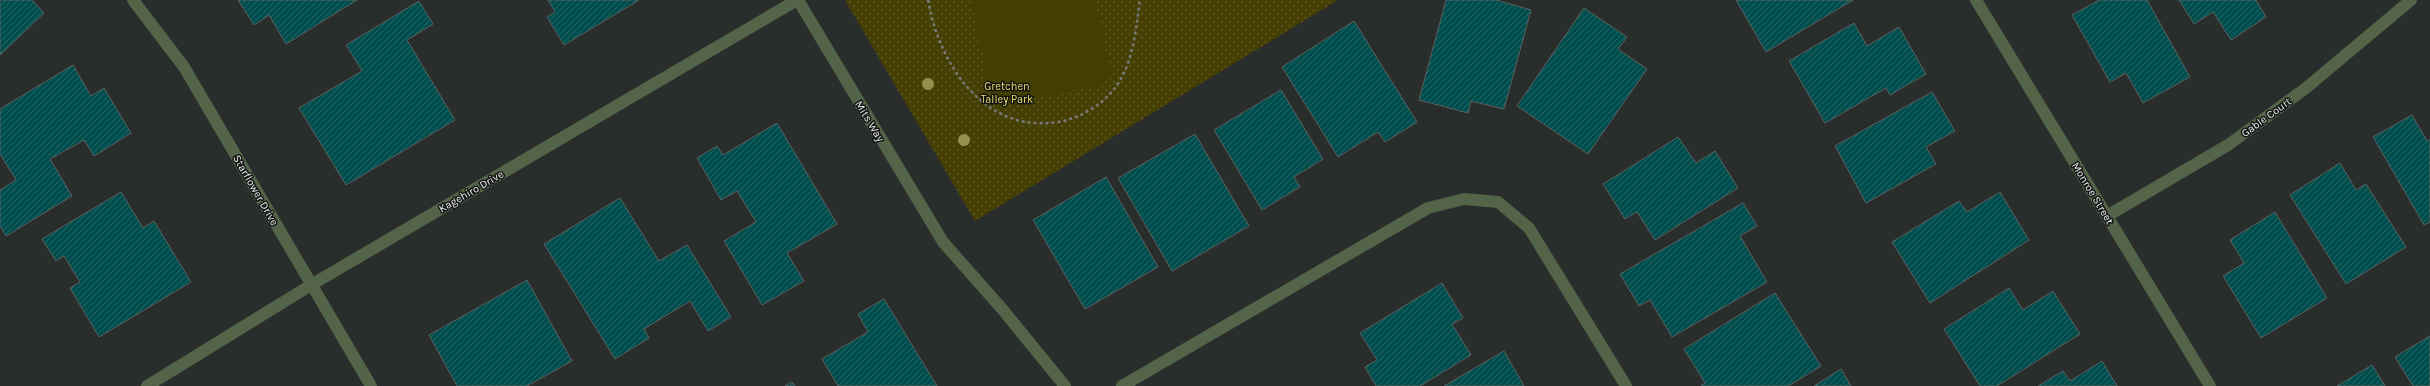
<svg xmlns="http://www.w3.org/2000/svg" width="2430" height="386" font-family="Karla,sans-serif">
<defs>
<pattern id="green-dots" width="8" height="8" patternUnits="userSpaceOnUse"><rect width="8" height="8" fill="#463f04"/><path d="M2 2h.1M6 6h.1" fill="none" stroke="#615b29" stroke-width="1.8" stroke-linecap="round"/></pattern>
<pattern id="building-hatch" width="6" height="6" patternUnits="userSpaceOnUse"><rect width="6" height="6" fill="#004d4d"/><path d="M-1 1l2-2M0 6l6-6M5 7l2-2" fill="none" stroke="#266767"/></pattern>
</defs>
<rect width="100%" height="100%" fill="#292d2b"/>
<!-- green -->
<polygon fill="url(#green-dots)" points="845,0 1338,0 975,221"/>
<!-- pitch -->
<polygon fill="#463f04" points="971,0 1096,0 1111,74 1104,84 1004,105 991,97"/>
<!-- building -->
<g fill="url(#building-hatch)" stroke="#5c6060">
<polygon points="0,0 32,0 44,13 0,55"/>
<polygon points="238,0 357,0 286,44 269,15 254,25"/>
<polygon points="548,0 639,0 564,45 547,17 555,12"/>
<polygon points="1446,0 1496,0 1531,10 1504,109 1471,101 1468,113 1419,100"/>
<polygon points="1736,0 1853,0 1766,52"/>
<polygon points="2099,0 2147,0 2190,77 2143,103 2126,73 2110,82 2072,15"/>
<polygon points="2179,0 2256,0 2266,17 2231,40 2213,12 2194,24"/>
<polygon points="419,1 433,24 407,40 455,120 346,185 299,108 362,71 346,45"/>
<polygon points="1584,8 1627,37 1618,49 1647,69 1588,154 1517,106"/>
<polygon points="1354,21 1417,122 1385,142 1378,132 1338,157 1282,67"/>
<polygon points="1854,23 1867,46 1899,27 1926,74 1890,95 1886,88 1825,123 1789,61"/>
<polygon points="73,65 91,96 104,88 131,133 94,156 84,140 50,159 72,196 6,236 0,226 0,190 16,180 0,154 0,109"/>
<polygon points="1281,90 1323,159 1294,177 1300,187 1262,210 1214,130"/>
<polygon points="1932,92 1955,131 1926,147 1936,164 1866,203 1835,146"/>
<polygon points="2412,115 2427,141 2430,139 2430,222 2424,225 2373,137"/>
<polygon points="777,123 837,224 787,253 804,281 762,305 724,241 756,222 737,191 721,200 697,158 717,146 723,155"/>
<polygon points="1195,134 1249,226 1172,271 1118,178"/>
<polygon points="1678,137 1696,163 1715,151 1738,188 1655,240 1637,212 1625,219 1603,184"/>
<polygon points="2340,163 2356,190 2366,184 2406,247 2346,284 2290,195"/>
<polygon points="1106,177 1158,267 1085,309 1033,220"/>
<polygon points="121,192 143,228 154,221 191,282 99,337 70,288 80,282 64,256 56,261 42,239"/>
<polygon points="2000,192 2029,240 1930,303 1892,242 1959,201 1967,212"/>
<polygon points="620,198 659,261 687,245 731,317 708,331 690,301 644,329 649,338 615,359 544,244"/>
<polygon points="1743,203 1757,226 1740,236 1767,282 1672,337 1650,300 1639,306 1620,274"/>
<polygon points="2275,212 2327,298 2261,338 2223,276 2244,263 2230,240"/>
<polygon points="527,280 572,361 527,386 457,386 429,335"/>
<polygon points="1442,283 1463,318 1452,324 1471,355 1420,386 1376,386 1365,367 1377,360 1360,333"/>
<polygon points="2009,288 2023,310 2053,291 2080,334 1997,386 1980,386 1944,329"/>
<polygon points="1775,293 1821,366 1788,386 1701,386 1705,383 1684,349"/>
<polygon points="884,299 937,386 838,386 822,359 868,332 858,314"/>
<polygon points="2430,336 2430,386 2413,386 2395,357"/>
<polygon points="1504,351 1524,386 1444,386"/>
<polygon points="2102,361 2117,386 2038,386 2063,371 2070,381"/>
<polygon points="2372,365 2385,386 2337,386"/>
<polygon points="1841,369 1851,386 1814,386"/>
<polygon points="792,382 795,386 785,386"/>
</g>
<g fill="none" stroke-linecap="round" stroke-linejoin="round">
<!-- path -->
<path stroke="#767a78" stroke-width="2.5" stroke-dasharray="3 3" stroke-linecap="butt" d="M928,0C939,64 984,134 1058,122C1082,118 1106,103 1119,82C1134,58 1136,27 1140,0"/>
<!-- street -->
<g stroke="#536448" stroke-width="12">
<polyline points="133,0 184,67 371,386"/>
<polyline points="798,0 943,242 1003,310 1065,386"/>
<polyline points="1976,0 2210,386"/>
<polyline points="2107,216 2228,145 2306,88 2411,0"/>
<polyline points="147,386 311,285 797,0"/>
<polyline points="1122,386 1428,208 1464,199 1498,202 1529,228 1626,386"/>
</g>
</g>
<!-- trees -->
<g fill="#958e4d">
<circle cx="928" cy="84" r="6"/>
<circle cx="964" cy="140" r="6"/>
</g>
<g text-anchor="middle" stroke-width="3" stroke-linejoin="round" paint-order="stroke">
<!-- park labels -->
<g font-size="11" fill="#eede69" stroke="#131514">
<text x="1007" y="90">Gretchen<tspan x="1007" dy="13">Talley Park</tspan></text>
</g>
<!-- street labels -->
<g font-size="11" fill="#edefee" stroke="#131514">
<text transform="translate(2266 117) rotate(-36)" y="4">Gable Court</text>
<text transform="translate(870 121) rotate(59)" y="4">Mits Way</text>
<text transform="translate(256 190) rotate(60)" y="4">Starflower Drive</text>
<text transform="translate(471 191) rotate(-30)" y="4">Kagehiro Drive</text>
<text transform="translate(2093 193) rotate(59)" y="4">Monroe Street</text>
</g>
</g>
</svg>
